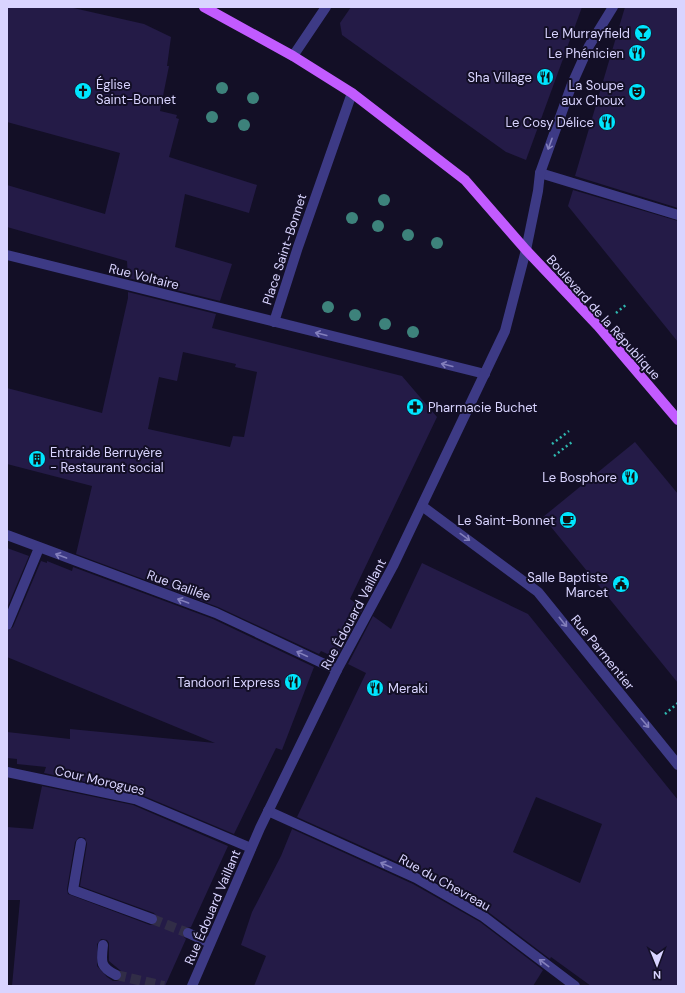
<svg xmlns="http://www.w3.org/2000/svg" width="685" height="993" font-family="'DM Sans',sans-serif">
<rect width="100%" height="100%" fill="#130f26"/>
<!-- building -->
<g fill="#241b47" fill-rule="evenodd">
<polygon points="7,7 69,7 144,24 171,37 167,66 169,66 160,111 177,115 176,118 179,119 169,157 257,185 249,213 185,194 175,247 232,264 220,301 128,278 127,261 7,227 7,185 105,214 120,153 7,122"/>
<polygon points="351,7 582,7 526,160 506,152 342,35 340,23"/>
<polygon points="625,7 678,7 678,208 575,176"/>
<polygon points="573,190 678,221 678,342 568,206"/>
<path d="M128,292L216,314L212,328L402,376L437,417L350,599L363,609L336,658L321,651L319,654L218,607L76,554L92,486L7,464V388L102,413L128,298ZM183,352L236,364L235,367L257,372L244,437L233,436L230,447L148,429L159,377L177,381Z"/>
<polygon points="635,442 678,494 678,683 543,517"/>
<polygon points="7,548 29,556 7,608"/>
<polygon points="41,561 47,563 47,561 72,571 73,567 213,619 314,667 282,750 276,748 234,834 137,793 44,773 46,767 17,764 17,759 7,758 7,732 70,739 70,729 215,743 7,657 7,631 13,627"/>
<path d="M422,563L528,614L678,800V986H591L551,957L550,959L487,911L419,872L297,817L366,673L348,664L373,616L391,629ZM536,797L602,824L580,883L513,852Z"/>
<path d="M42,786L133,805L228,846L191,927L185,928L182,931L183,936L186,939L165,986H12L20,900H7V827L33,829ZM79,837L85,838L87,844L80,886L154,913L158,918L156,924L150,925L68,894L67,889L75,842ZM101,939L107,940L109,943V961L121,971L122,974L119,981H113L107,977L97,966V944Z"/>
<polygon points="292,829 413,884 480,922 543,970 533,986 254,986 266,956 241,945 252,912 281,856"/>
</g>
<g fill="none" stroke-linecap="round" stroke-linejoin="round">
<!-- minor-tunnel -->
<g stroke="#312d47" stroke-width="10" stroke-dasharray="10 5" stroke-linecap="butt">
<polyline points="152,919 188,933"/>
<polyline points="116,975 164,986"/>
</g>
<!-- path -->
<g stroke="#2fb8b0" stroke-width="2.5" stroke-dasharray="2 3" stroke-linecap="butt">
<polyline points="616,313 627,304"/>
<polyline points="552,444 569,431"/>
<polyline points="554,456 572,442"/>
<polyline points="665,714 678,703"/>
</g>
<!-- minor -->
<g stroke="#3d3a85" stroke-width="10">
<polyline points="293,56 326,7"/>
<polyline points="540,173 678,215"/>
<polyline points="7,255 485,374"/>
<polyline points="274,322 298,247 352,93"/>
<polyline points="422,506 538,592 678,765"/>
<polyline points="7,535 216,613 337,670"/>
<polyline points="7,625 39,548"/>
<polyline points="7,772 135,799 251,848"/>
<polyline points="268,811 416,878 484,917 575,986"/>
<polyline points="81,843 73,890 152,919"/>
<polyline points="188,933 210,943"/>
<path d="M103,945C101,962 100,967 116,975"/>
<polyline points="192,986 260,828 337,670 393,566 505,331 526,250 538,191 540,173 572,84 589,46 613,7"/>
</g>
<!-- major -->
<polyline stroke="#c25bff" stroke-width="10" points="204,7 293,56 352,93 465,180 526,250 598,326 678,420"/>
</g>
<!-- trees -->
<g fill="#3d827b">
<circle cx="222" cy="88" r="6"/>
<circle cx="253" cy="98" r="6"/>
<circle cx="212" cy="117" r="6"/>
<circle cx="244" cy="125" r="6"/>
<circle cx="384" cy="200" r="6"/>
<circle cx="352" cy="218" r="6"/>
<circle cx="378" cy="226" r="6"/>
<circle cx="408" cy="235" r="6"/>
<circle cx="437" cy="243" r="6"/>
<circle cx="328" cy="307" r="6"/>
<circle cx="355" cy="315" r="6"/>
<circle cx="385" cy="324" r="6"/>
<circle cx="413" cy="332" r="6"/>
</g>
<!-- one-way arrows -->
<defs><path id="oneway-shaft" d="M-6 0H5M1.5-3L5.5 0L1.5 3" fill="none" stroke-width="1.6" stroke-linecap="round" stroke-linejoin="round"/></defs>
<g stroke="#837fbc">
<use href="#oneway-shaft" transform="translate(550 144) rotate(110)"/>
<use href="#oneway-shaft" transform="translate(321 334) rotate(-166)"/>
<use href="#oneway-shaft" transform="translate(447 365) rotate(-166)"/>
<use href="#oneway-shaft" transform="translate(465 537) rotate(36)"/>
<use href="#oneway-shaft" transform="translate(61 556) rotate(-160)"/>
<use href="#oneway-shaft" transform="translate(183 601) rotate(-160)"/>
<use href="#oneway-shaft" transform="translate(563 622) rotate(51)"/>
<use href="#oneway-shaft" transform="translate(302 654) rotate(-155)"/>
<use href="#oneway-shaft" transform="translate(645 723) rotate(50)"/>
<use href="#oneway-shaft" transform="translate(386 865) rotate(-156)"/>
<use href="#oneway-shaft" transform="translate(544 963) rotate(-143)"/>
</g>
<!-- icons -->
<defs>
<g id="bar-disc" transform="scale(0.9)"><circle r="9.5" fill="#00e5ff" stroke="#130f26"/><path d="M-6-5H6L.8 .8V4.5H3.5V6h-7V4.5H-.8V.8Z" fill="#111"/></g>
<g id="restaurant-disc" transform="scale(0.9)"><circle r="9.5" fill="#00e5ff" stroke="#130f26"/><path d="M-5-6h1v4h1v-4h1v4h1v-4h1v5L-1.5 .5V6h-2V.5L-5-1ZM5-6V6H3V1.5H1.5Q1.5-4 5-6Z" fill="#111"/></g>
<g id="church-disc" transform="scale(0.9)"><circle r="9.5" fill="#00e5ff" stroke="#130f26"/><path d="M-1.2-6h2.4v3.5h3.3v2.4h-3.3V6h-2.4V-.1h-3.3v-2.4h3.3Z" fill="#111"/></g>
<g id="theatre-disc" transform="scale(0.9)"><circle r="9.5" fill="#00e5ff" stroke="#130f26"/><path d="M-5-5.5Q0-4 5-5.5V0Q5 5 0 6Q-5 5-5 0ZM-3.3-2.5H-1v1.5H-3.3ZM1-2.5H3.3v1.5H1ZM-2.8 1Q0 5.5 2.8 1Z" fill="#111"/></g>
<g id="pharmacy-disc" transform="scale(0.9)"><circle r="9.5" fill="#00e5ff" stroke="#130f26"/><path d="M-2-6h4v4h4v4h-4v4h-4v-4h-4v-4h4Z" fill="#111"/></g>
<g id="building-disc" transform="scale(0.9)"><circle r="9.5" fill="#00e5ff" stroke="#130f26"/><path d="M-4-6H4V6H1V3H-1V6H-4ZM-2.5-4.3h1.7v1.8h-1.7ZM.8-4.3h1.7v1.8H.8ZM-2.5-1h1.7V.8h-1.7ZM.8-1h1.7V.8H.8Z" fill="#111"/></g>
<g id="cafe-disc" transform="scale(0.9)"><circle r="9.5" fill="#00e5ff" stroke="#130f26"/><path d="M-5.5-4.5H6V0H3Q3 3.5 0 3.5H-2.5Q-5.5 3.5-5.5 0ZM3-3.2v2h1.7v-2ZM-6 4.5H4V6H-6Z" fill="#111"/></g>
<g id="civic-disc" transform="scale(0.9)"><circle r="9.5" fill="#00e5ff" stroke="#130f26"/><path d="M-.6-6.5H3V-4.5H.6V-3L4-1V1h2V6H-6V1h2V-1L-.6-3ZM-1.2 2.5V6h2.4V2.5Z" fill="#111"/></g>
</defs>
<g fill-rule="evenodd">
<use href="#bar-disc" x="643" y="33"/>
<use href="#restaurant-disc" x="637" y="53"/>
<use href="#restaurant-disc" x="545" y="77"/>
<use href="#church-disc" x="83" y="91"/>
<use href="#theatre-disc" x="637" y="92"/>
<use href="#restaurant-disc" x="607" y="122"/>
<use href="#pharmacy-disc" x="415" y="407"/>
<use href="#building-disc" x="37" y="459"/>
<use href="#restaurant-disc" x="630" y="477"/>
<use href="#cafe-disc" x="568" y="520"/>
<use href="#civic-disc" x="621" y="584"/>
<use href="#restaurant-disc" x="293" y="682"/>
<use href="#restaurant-disc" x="375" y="688"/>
</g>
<g text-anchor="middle" stroke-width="4" stroke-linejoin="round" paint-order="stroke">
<!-- poi labels -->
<g font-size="13" fill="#d9d4ff" stroke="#130f26" text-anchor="end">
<text x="630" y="38">Le Murrayfield</text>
<text x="624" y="58">Le Phénicien</text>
<text x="532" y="82">Sha Village</text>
<text x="96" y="89" text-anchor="start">Église<tspan x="96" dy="15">Saint-Bonnet</tspan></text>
<text x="624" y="90">La Soupe<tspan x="624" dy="15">aux Choux</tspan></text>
<text x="594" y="127">Le Cosy Délice</text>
<text x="428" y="412" text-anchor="start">Pharmacie Buchet</text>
<text x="50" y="457" text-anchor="start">Entraide Berruyère<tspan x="50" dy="15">- Restaurant social</tspan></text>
<text x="617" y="482">Le Bosphore</text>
<text x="555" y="525">Le Saint-Bonnet</text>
<text x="608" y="582">Salle Baptiste<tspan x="608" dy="15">Marcet</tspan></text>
<text x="280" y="687">Tandoori Express</text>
<text x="388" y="693" text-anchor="start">Meraki</text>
</g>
<!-- street labels -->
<g font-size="13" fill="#d9d4ff" stroke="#130f26">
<text transform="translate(284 249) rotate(-72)" y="5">Place Saint-Bonnet</text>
<text transform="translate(144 276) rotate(14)" y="5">Rue Voltaire</text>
<text transform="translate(604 317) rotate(48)" y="5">Boulevard de la République</text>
<text transform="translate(179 585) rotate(20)" y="5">Rue Galilée</text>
<text transform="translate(353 614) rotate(-62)" y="5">Rue Édouard Vaillant</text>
<text transform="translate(603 652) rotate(51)" y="5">Rue Parmentier</text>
<text transform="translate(100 780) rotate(13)" y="5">Cour Morogues</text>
<text transform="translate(445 882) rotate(29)" y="5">Rue du Chevreau</text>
<text transform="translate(212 907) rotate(-67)" y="5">Rue Édouard Vaillant</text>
</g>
</g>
<!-- border -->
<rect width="685" height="993" fill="none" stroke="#d9d4ff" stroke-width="16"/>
<!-- north arrow -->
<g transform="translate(657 965) rotate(179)" stroke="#130f26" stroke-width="3" paint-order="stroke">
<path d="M0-3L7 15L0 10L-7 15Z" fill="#d9d4ff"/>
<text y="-6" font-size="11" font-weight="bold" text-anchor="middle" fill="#d9d4ff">N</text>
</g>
</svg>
